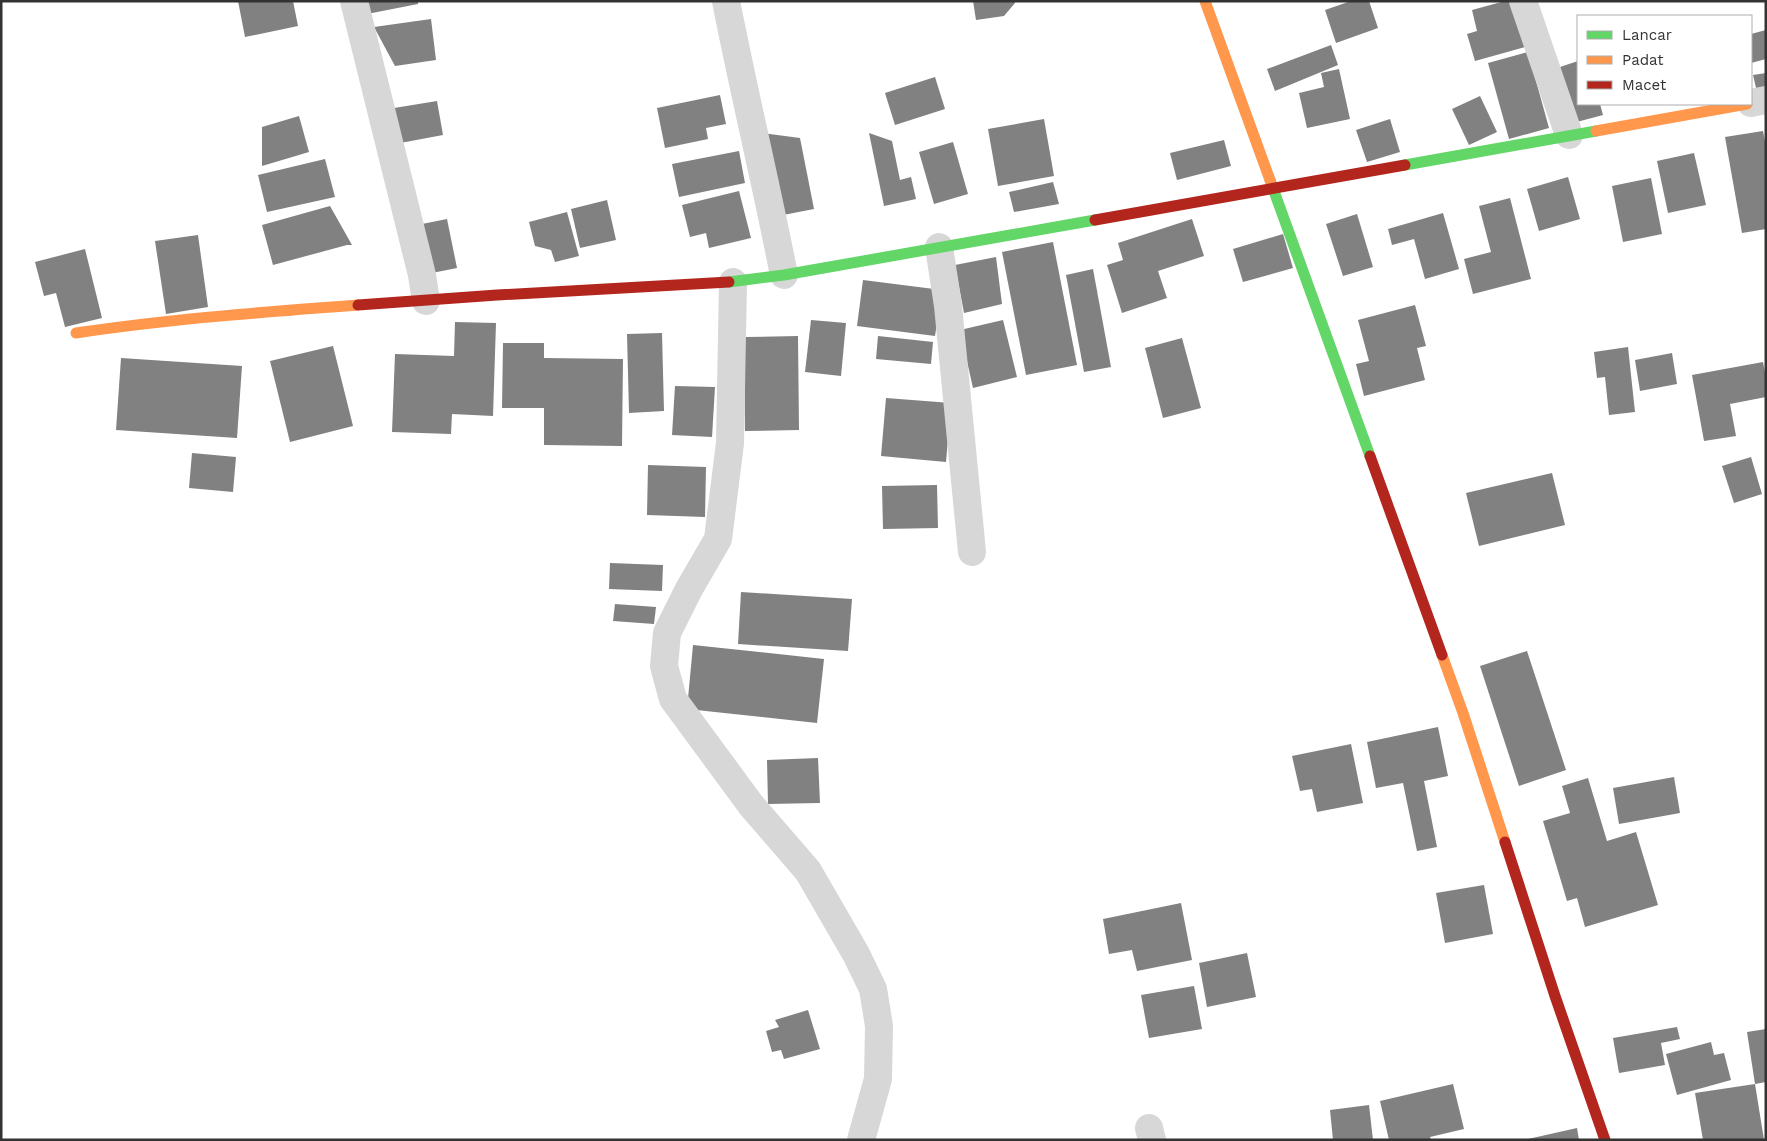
<svg xmlns="http://www.w3.org/2000/svg" width="1767" height="1141" font-family="'Work Sans',sans-serif">
<rect width="100%" height="100%" fill="#fff"/>
<!-- building -->
<g fill="#818181">
<polygon points="238,1 293,1 298,26 245,37"/>
<polygon points="359,1 418,1 418,4 362,15"/>
<polygon points="973,1 1015,1 1015,3 1004,16 976,20"/>
<polygon points="1351,1 1369,1 1378,28 1336,43 1325,10"/>
<polygon points="1505,1 1516,1 1529,46 1475,61 1467,34 1477,31 1472,10"/>
<polygon points="431,19 436,60 395,66 374,27"/>
<polygon points="1766,30 1766,59 1751,63 1751,34"/>
<polygon points="1331,45 1338,65 1275,91 1267,69"/>
<polygon points="1528,52 1549,128 1509,139 1488,63"/>
<polygon points="1578,61 1578,104 1600,104 1603,115 1573,123 1557,68"/>
<polygon points="1339,69 1350,119 1307,128 1299,93 1324,87 1321,73"/>
<polygon points="1766,73 1766,90 1757,92 1753,75"/>
<polygon points="935,77 945,109 895,125 885,93"/>
<polygon points="720,95 726,124 706,128 708,139 665,148 657,108"/>
<polygon points="1480,96 1497,132 1469,145 1452,109"/>
<polygon points="437,101 443,135 395,144 388,109"/>
<polygon points="299,116 309,152 262,166 262,127"/>
<polygon points="1044,119 1054,176 998,186 988,129"/>
<polygon points="1390,119 1400,152 1367,162 1356,130"/>
<polygon points="1763,131 1766,147 1766,229 1742,233 1725,137"/>
<polygon points="762,133 800,138 814,209 778,216"/>
<polygon points="869,133 892,141 900,180 911,177 916,199 884,206"/>
<polygon points="1224,140 1231,166 1177,180 1170,153"/>
<polygon points="953,142 968,194 934,204 919,152"/>
<polygon points="739,151 745,183 679,197 672,164"/>
<polygon points="1694,153 1706,205 1668,213 1657,161"/>
<polygon points="325,159 335,197 267,212 258,175"/>
<polygon points="1568,177 1580,219 1539,231 1527,189"/>
<polygon points="1651,178 1662,234 1623,242 1612,186"/>
<polygon points="1053,182 1059,204 1014,212 1009,192"/>
<polygon points="739,191 751,238 709,248 706,233 690,237 682,205"/>
<polygon points="1510,198 1531,279 1473,294 1464,259 1491,252 1479,206"/>
<polygon points="607,200 616,240 580,248 571,209"/>
<polygon points="330,206 352,245 347,245 273,265 262,225"/>
<polygon points="567,212 579,256 555,262 551,250 535,246 529,222"/>
<polygon points="1443,213 1459,269 1425,279 1414,239 1392,245 1388,229"/>
<polygon points="1357,214 1373,267 1343,276 1326,224"/>
<polygon points="447,219 457,268 422,275 412,226"/>
<polygon points="1192,219 1204,256 1158,271 1167,298 1122,313 1107,265 1123,260 1118,243"/>
<polygon points="1283,234 1293,268 1243,282 1233,249"/>
<polygon points="198,235 208,307 166,314 155,241"/>
<polygon points="1053,242 1077,365 1026,375 1002,252"/>
<polygon points="85,249 102,318 65,327 56,293 44,296 35,262"/>
<polygon points="996,257 1002,304 964,313 955,265"/>
<polygon points="1093,269 1111,367 1084,372 1066,275"/>
<polygon points="863,280 942,290 935,336 857,326"/>
<polygon points="1415,305 1426,346 1417,348 1425,380 1364,396 1356,364 1369,361 1358,320"/>
<polygon points="811,320 846,323 841,376 805,372"/>
<polygon points="1003,320 1017,377 973,388 960,330"/>
<polygon points="455,322 496,323 493,416 452,414 451,434 392,432 395,354 454,356"/>
<polygon points="662,333 664,411 629,413 627,334"/>
<polygon points="798,336 799,430 745,431 744,337"/>
<polygon points="878,336 933,342 931,364 876,359"/>
<polygon points="1182,338 1201,408 1163,418 1145,348"/>
<polygon points="503,343 544,343 544,358 623,359 622,446 544,445 544,408 502,408"/>
<polygon points="333,346 353,426 290,442 270,361"/>
<polygon points="1628,347 1635,412 1609,415 1605,377 1597,378 1594,352"/>
<polygon points="1672,353 1677,384 1640,391 1635,360"/>
<polygon points="121,358 242,366 237,438 116,430"/>
<polygon points="1763,362 1766,377 1766,397 1730,404 1736,436 1704,441 1692,375"/>
<polygon points="675,386 715,387 712,437 672,435"/>
<polygon points="886,398 951,403 946,462 881,456"/>
<polygon points="192,453 236,457 233,492 189,488"/>
<polygon points="1751,457 1762,494 1734,503 1722,466"/>
<polygon points="648,465 706,467 705,517 647,515"/>
<polygon points="1552,473 1565,525 1479,546 1466,493"/>
<polygon points="937,485 938,528 883,529 882,486"/>
<polygon points="610,563 663,565 662,591 609,589"/>
<polygon points="741,592 852,599 848,651 738,644"/>
<polygon points="615,604 656,607 654,624 613,621"/>
<polygon points="693,645 824,659 817,723 687,709"/>
<polygon points="1527,651 1566,770 1519,786 1480,666"/>
<polygon points="1438,727 1448,776 1424,781 1437,847 1417,851 1403,783 1376,788 1367,742"/>
<polygon points="1351,744 1363,803 1317,812 1312,789 1300,791 1292,756"/>
<polygon points="818,758 820,803 768,804 767,760"/>
<polygon points="1674,777 1680,813 1619,824 1613,788"/>
<polygon points="1588,778 1607,841 1636,832 1658,905 1585,927 1577,898 1567,901 1543,821 1570,813 1562,786"/>
<polygon points="1484,885 1493,934 1445,943 1436,893"/>
<polygon points="1181,903 1192,960 1137,971 1132,950 1109,954 1103,919"/>
<polygon points="1247,953 1256,997 1207,1007 1199,963"/>
<polygon points="1194,986 1202,1029 1149,1038 1141,995"/>
<polygon points="808,1010 820,1049 784,1059 781,1050 772,1052 766,1031 779,1027 775,1020"/>
<polygon points="1677,1027 1680,1039 1661,1043 1665,1065 1619,1073 1613,1038"/>
<polygon points="1766,1029 1766,1082 1755,1084 1747,1032"/>
<polygon points="1711,1042 1714,1055 1724,1053 1731,1080 1677,1095 1666,1054"/>
<polygon points="1453,1084 1464,1129 1430,1137 1431,1140 1389,1140 1380,1101"/>
<polygon points="1755,1084 1764,1140 1703,1140 1695,1093"/>
<polygon points="1369,1105 1373,1140 1333,1140 1330,1110"/>
<polygon points="1577,1128 1579,1140 1528,1140 1528,1139"/>
</g>
<g fill="none" stroke-linecap="round" stroke-linejoin="round">
<!-- street -->
<g stroke="#d7d7d7" stroke-width="28">
<polyline points="354,1 422,275 426,301"/>
<path d="M726,1C744,93 766,183 784,275"/>
<polyline points="1523,1 1569,135"/>
<polyline points="1751,103 1766,100"/>
<polyline points="939,247 948,306 972,552"/>
<polyline points="733,282 730,443 718,539 689,589 667,633 664,666 673,699 751,805 808,871 856,954 873,989 879,1026 878,1079 861,1140"/>
<polyline points="1149,1128 1152,1140"/>
</g>
<!-- fast -->
<g stroke="#63d668" stroke-width="11">
<polyline points="1405,165 1596,131"/>
<polyline points="1270,180 1370,456"/>
<polyline points="729,282 784,275 1095,220"/>
</g>
<!-- slow -->
<g stroke="#ff974d" stroke-width="11">
<polyline points="1205,1 1270,180"/>
<polyline points="1596,131 1747,104"/>
<path d="M76,333C170,319 264,312 358,305"/>
<polyline points="1442,655 1463,713 1505,842"/>
</g>
<!-- jam -->
<g stroke="#b3261e" stroke-width="11">
<polyline points="1095,220 1405,165"/>
<polyline points="358,305 497,295 729,282"/>
<polyline points="1370,456 1442,655"/>
<polyline points="1505,842 1555,996 1605,1140"/>
</g>
</g>
<!-- border -->
<rect width="1767" height="1141" fill="none" stroke="#333333" stroke-width="5"/>
<!-- legend -->
<rect x="1577" y="15" width="175" height="90" fill="#ffffff" stroke="#adadad"/>
<rect x="1587" y="31" width="25" height="8" fill="#63d668" stroke="#adadad"/>
<text x="1622" y="40" font-size="15" fill="#333333">Lancar</text>
<rect x="1587" y="56" width="25" height="8" fill="#ff974d" stroke="#adadad"/>
<text x="1622" y="65" font-size="15" fill="#333333">Padat</text>
<rect x="1587" y="81" width="25" height="8" fill="#b3261e" stroke="#adadad"/>
<text x="1622" y="90" font-size="15" fill="#333333">Macet</text>
</svg>
